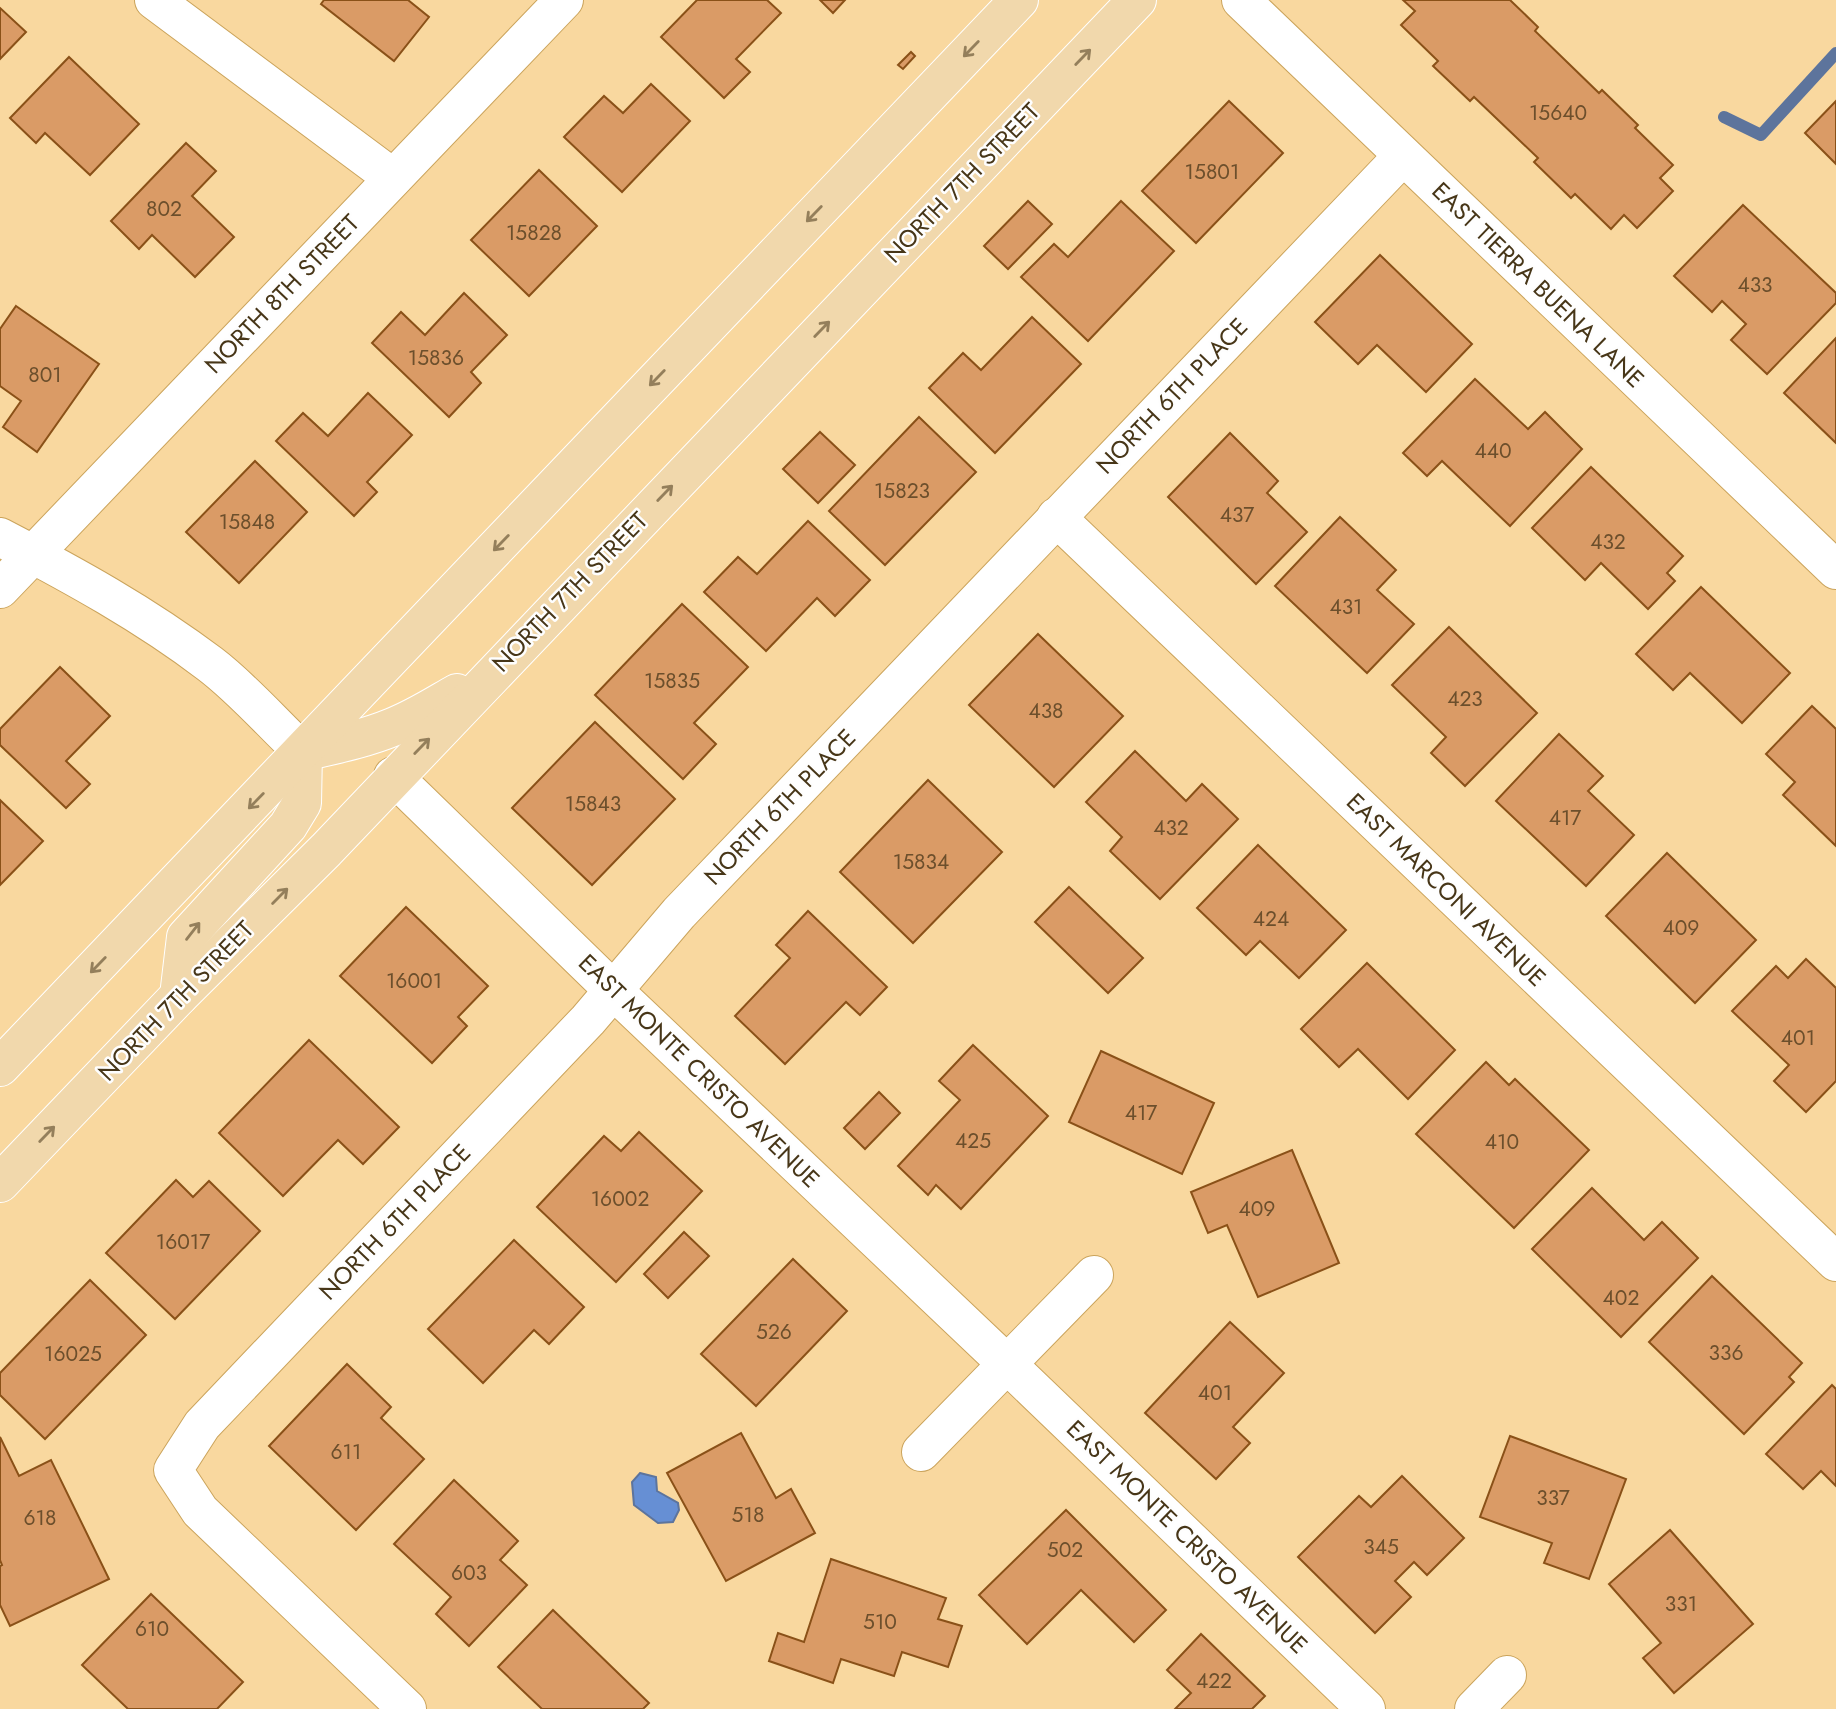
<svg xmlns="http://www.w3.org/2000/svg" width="1836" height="1709" font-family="Jost,sans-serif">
<rect width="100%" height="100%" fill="#f9d89f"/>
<!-- water -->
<polygon fill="#668fd4" stroke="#5d749c" stroke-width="2" points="640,1473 656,1477 657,1491 678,1503 679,1510 673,1522 658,1523 634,1505 632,1482"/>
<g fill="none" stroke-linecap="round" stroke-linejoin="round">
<!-- stream -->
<polyline stroke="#5d749c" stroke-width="12" points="1724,117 1761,135 1836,53"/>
</g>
<!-- building -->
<g fill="#da9b66" stroke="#8a5118" stroke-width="2">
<polygon points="324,0 408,0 429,17 394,61 321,4"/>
<polygon points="697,0 767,0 781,13 736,59 750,72 724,98 661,37"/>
<polygon points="820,0 845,0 833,13"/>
<polygon points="1403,0 1510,0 1538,27 1535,31 1599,93 1602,90 1638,125 1635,128 1673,165 1660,178 1673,191 1637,228 1624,215 1611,229 1575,194 1571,198 1534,162 1538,158 1474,97 1470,101 1433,66 1438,61 1401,25 1415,11"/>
<polygon points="0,8 26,32 0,59"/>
<polygon points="911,52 915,56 903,69 898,65"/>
<polygon points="69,57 139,124 90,175 45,133 36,143 10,118"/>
<polygon points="651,84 690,121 622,192 564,137 604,96 623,113"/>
<polygon points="1229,101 1283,153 1196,243 1142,191"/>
<polygon points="1836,101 1836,164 1805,133"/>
<polygon points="186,143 216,171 192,196 234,237 195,277 152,235 139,249 111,221"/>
<polygon points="539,170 597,226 529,296 471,240"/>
<polygon points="1028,201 1052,224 1008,269 984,246"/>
<polygon points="1121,201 1174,251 1088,341 1021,277 1054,244 1068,257"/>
<polygon points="1743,205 1836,293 1836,303 1767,374 1731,340 1746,324 1722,301 1712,312 1674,276"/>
<polygon points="1380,255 1472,344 1426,392 1377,345 1358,364 1315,322"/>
<polygon points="464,293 507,335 471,372 481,383 449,417 372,343 401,312 425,335"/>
<polygon points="16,306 99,364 37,452 3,427 21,401 0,386 0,329"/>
<polygon points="1032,317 1081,364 995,453 929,388 963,353 981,370"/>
<polygon points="1836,338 1836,443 1784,393"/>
<polygon points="1475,379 1528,429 1545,412 1582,449 1510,526 1442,461 1427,476 1403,453"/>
<polygon points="368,393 412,435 367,482 377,492 354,516 276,441 303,413 328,436"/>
<polygon points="919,417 976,472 885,565 829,511"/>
<polygon points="820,432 855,465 818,503 783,469"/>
<polygon points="1230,433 1278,481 1267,493 1307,532 1256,584 1168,497"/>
<polygon points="255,461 307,512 239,583 186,532"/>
<polygon points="1591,467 1683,556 1667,573 1675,581 1648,609 1601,563 1585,580 1532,528"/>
<polygon points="1340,517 1396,570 1377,590 1414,624 1367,673 1275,586"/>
<polygon points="808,521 870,580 835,616 817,598 766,651 704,592 738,557 757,574"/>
<polygon points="1701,587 1790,673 1742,723 1690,673 1673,690 1636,654"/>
<polygon points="682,604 748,667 694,723 716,744 683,779 595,695"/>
<polygon points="1449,627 1537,713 1465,786 1431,753 1446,737 1392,685"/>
<polygon points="1038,634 1123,716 1054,787 969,705"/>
<polygon points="60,667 110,716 66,761 90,784 66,808 0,745 0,729"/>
<polygon points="1812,706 1836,729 1836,846 1783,795 1795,782 1766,754"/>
<polygon points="595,722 675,799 592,885 512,808"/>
<polygon points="1559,734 1603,776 1588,791 1634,835 1586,886 1496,801"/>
<polygon points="1135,751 1186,801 1202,784 1238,819 1160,899 1110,851 1122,837 1086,802"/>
<polygon points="928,780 1002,852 913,943 840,872"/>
<polygon points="0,800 43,841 0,885"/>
<polygon points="1258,845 1346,930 1299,978 1260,941 1246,955 1197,908"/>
<polygon points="1667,853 1756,940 1695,1003 1606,916"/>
<polygon points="1069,887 1143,958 1108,993 1035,922"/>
<polygon points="406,907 488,986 458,1017 467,1026 432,1063 340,976"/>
<polygon points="808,911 887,987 860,1015 846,1002 785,1064 735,1016 790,958 776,945"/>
<polygon points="1806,959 1836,988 1836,1081 1806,1112 1774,1081 1789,1065 1732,1011 1776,966 1788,978"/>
<polygon points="1367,963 1455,1050 1408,1099 1358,1049 1339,1067 1301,1029"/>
<polygon points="309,1040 399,1127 363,1164 338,1140 283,1196 219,1133"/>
<polygon points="973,1045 1048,1116 961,1209 936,1185 928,1195 898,1166 960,1100 939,1081"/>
<polygon points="1101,1051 1214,1103 1182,1174 1069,1122"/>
<polygon points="1486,1062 1509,1085 1515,1079 1589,1150 1514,1228 1416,1134"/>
<polygon points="879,1092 900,1113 865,1149 844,1128"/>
<polygon points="639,1132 702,1191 616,1282 537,1207 604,1136 621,1151"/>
<polygon points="1292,1150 1339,1263 1258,1297 1227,1225 1208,1233 1191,1192"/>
<polygon points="176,1180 193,1197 209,1181 260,1231 175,1319 106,1253"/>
<polygon points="1592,1188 1644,1240 1662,1222 1698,1258 1621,1337 1532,1249"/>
<polygon points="684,1232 709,1256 668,1298 644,1274"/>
<polygon points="514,1240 584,1307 549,1344 534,1330 483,1383 428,1329"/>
<polygon points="793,1259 847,1311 756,1406 701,1354"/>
<polygon points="1712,1276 1802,1363 1789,1377 1794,1382 1744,1434 1649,1342"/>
<polygon points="90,1280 146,1335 45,1439 0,1395 0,1373"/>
<polygon points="1230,1322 1284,1373 1233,1427 1250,1443 1216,1479 1145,1413"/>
<polygon points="347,1364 391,1407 381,1418 424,1459 356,1530 269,1446"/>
<polygon points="1832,1385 1836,1389 1836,1486 1821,1471 1803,1489 1766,1454"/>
<polygon points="741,1433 776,1498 791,1489 815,1533 726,1581 667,1473"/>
<polygon points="1510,1436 1626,1479 1589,1579 1544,1563 1552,1543 1480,1517"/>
<polygon points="0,1437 19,1476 51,1460 109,1579 10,1626 0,1605 0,1566 2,1565 0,1560"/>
<polygon points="1402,1476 1464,1538 1427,1575 1414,1562 1395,1581 1411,1597 1375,1633 1298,1557 1359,1496 1371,1507"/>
<polygon points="454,1480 518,1541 500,1560 527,1585 469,1646 436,1614 451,1597 394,1544"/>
<polygon points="1066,1510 1166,1610 1134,1642 1081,1590 1027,1644 979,1595"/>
<polygon points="1670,1530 1753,1624 1674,1693 1643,1658 1661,1643 1609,1584"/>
<polygon points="831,1559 946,1598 938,1619 962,1626 948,1667 902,1652 894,1676 841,1659 833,1683 769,1661 778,1633 804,1642"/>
<polygon points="151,1594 243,1682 217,1709 128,1709 82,1665"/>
<polygon points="553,1610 649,1703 643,1709 542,1709 498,1667"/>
<polygon points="1201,1634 1265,1696 1252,1709 1175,1709 1191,1693 1167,1670"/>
</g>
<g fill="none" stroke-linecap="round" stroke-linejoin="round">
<!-- street casing -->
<g stroke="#cba45c" stroke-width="40">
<g id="street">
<polyline points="154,0 393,178"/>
<polyline points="1241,0 1836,570"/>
<polyline points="1056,517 1836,1262"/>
<path d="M0,537C73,575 144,614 210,664C243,689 272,723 303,752"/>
<polyline points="0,589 564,0"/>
<polyline points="393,776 613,990 1007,1364 1366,1709"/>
<polyline points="921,1452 1094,1275"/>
<polyline points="407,1709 200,1511 173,1470 202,1425 588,1020 679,913 1403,156"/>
<polyline points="1474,1709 1507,1675"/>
</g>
</g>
<!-- primary casing -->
<g stroke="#fff" stroke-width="40">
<g id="primary">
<path d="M303,752C333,745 364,739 393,727C416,718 436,705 457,693"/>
<polyline points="179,996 186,937 288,826 302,803 303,752"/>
<polyline points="0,1067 1019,0"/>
<polyline points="0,1183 179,996 326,850 1137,0"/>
</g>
</g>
<!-- street -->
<use href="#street" stroke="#fff" stroke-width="38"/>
<!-- primary -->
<use href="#primary" stroke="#f1d8ac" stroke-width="38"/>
</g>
<!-- one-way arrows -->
<defs><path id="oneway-shaft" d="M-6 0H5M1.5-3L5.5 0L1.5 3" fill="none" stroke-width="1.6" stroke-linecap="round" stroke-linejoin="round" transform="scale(1.75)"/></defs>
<g stroke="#947f5b">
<use href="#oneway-shaft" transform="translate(971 49) rotate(134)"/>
<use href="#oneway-shaft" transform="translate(1083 57) rotate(-46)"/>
<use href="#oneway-shaft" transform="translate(814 214) rotate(134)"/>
<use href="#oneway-shaft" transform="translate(822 329) rotate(-46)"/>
<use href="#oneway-shaft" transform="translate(657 378) rotate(134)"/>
<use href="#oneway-shaft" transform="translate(665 493) rotate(-46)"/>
<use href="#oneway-shaft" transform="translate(501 543) rotate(134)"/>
<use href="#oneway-shaft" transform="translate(422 746) rotate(-46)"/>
<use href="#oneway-shaft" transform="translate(256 801) rotate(134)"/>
<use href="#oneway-shaft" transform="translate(280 896) rotate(-45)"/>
<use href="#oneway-shaft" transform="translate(193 931) rotate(-52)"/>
<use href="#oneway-shaft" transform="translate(98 965) rotate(134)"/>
<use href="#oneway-shaft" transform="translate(47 1134) rotate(-46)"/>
</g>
<g text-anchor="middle" stroke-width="5" stroke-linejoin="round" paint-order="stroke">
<!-- number labels -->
<g font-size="21" fill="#6c4f2c">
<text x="1558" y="120">15640</text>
<text x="1212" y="179">15801</text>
<text x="164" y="216">802</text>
<text x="534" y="240">15828</text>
<text x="1755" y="292">433</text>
<text x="436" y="365">15836</text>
<text x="45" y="382">801</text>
<text x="1493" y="458">440</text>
<text x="902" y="498">15823</text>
<text x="1237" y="522">437</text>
<text x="247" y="529">15848</text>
<text x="1608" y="549">432</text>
<text x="1346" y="614">431</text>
<text x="672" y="688">15835</text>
<text x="1465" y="706">423</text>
<text x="1046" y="718">438</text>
<text x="593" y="811">15843</text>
<text x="1565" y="825">417</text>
<text x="1171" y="835">432</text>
<text x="921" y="869">15834</text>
<text x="1271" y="926">424</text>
<text x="1681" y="935">409</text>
<text x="414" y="988">16001</text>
<text x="1798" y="1045">401</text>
<text x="1141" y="1120">417</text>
<text x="973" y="1148">425</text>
<text x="1502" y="1149">410</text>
<text x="620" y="1206">16002</text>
<text x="1257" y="1216">409</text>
<text x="183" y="1249">16017</text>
<text x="1621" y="1305">402</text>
<text x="774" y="1339">526</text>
<text x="1726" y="1360">336</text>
<text x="73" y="1361">16025</text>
<text x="1215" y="1400">401</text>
<text x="346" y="1459">611</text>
<text x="1553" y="1505">337</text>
<text x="748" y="1522">518</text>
<text x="40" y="1525">618</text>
<text x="1381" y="1554">345</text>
<text x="1065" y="1557">502</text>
<text x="469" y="1580">603</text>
<text x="1681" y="1611">331</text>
<text x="880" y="1629">510</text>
<text x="152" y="1636">610</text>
<text x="1214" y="1688">422</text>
</g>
<!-- street labels -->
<g font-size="24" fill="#473618" stroke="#fefefe">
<text transform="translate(962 183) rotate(-46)" y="8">NORTH 7TH STREET</text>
<text transform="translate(1538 285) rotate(44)" y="8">EAST TIERRA BUENA LANE</text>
<text transform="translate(282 294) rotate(-46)" y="8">NORTH 8TH STREET</text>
<text transform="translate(1172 396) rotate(-46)" y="8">NORTH 6TH PLACE</text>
<text transform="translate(570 592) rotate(-46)" y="8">NORTH 7TH STREET</text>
<text transform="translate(780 807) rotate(-46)" y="8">NORTH 6TH PLACE</text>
<text transform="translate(1446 890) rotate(44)" y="8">EAST MARCONI AVENUE</text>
<text transform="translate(176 1001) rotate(-46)" y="8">NORTH 7TH STREET</text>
<text transform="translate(699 1071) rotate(44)" y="8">EAST MONTE CRISTO AVENUE</text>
<text transform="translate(395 1222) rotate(-46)" y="8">NORTH 6TH PLACE</text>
<text transform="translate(1187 1537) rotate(44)" y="8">EAST MONTE CRISTO AVENUE</text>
</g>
</g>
</svg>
